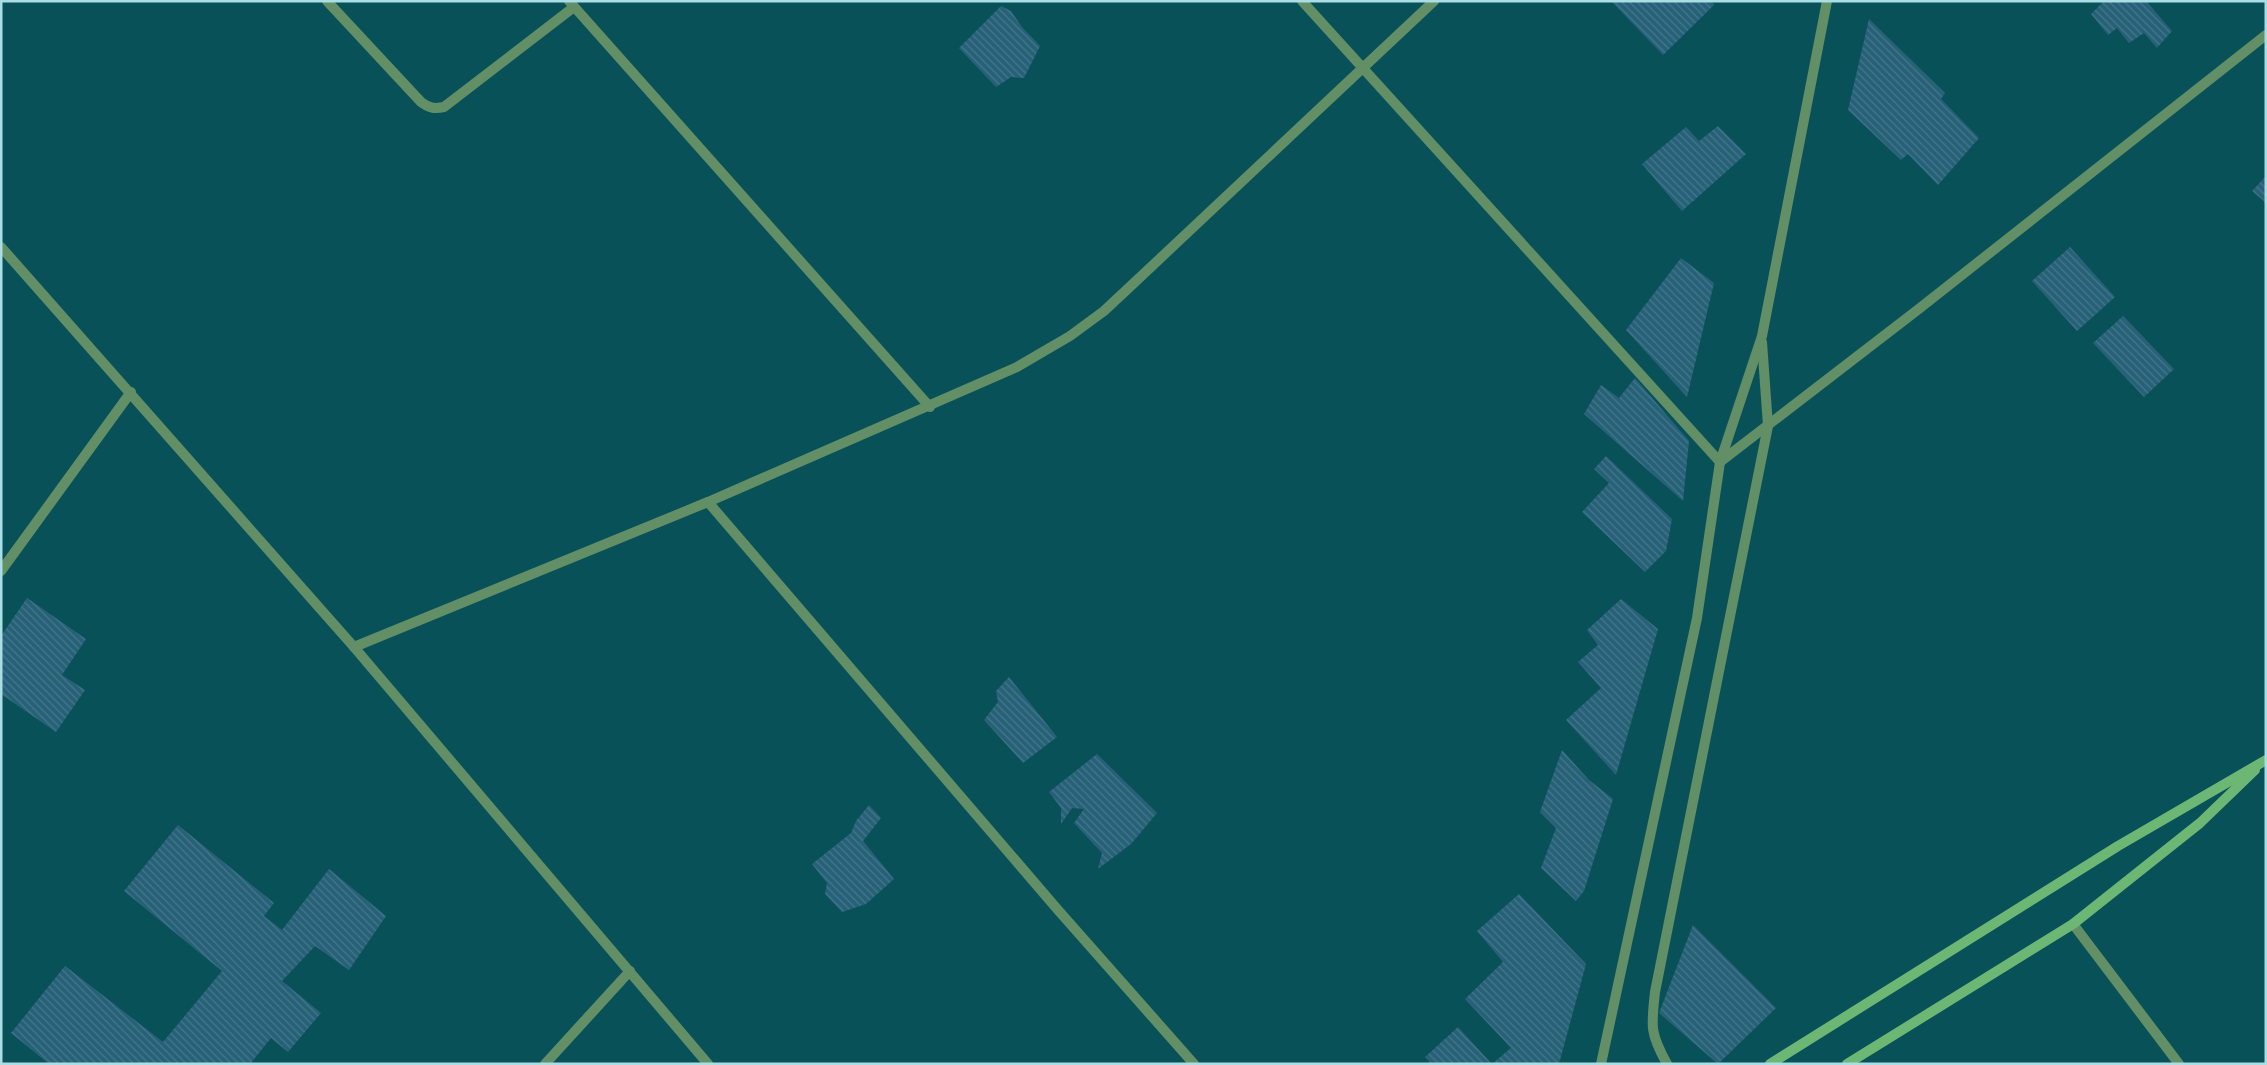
<svg xmlns="http://www.w3.org/2000/svg" width="2267" height="1065" font-family="'Roboto Condensed',sans-serif">
<defs>
<pattern id="building-back-hatch" width="6" height="6" patternUnits="userSpaceOnUse" patternTransform="scale(1.25)"><rect width="6" height="6" fill="#276178"/><path d="M-1 5l2 2M0 0l6 6M5-1l2 2" fill="none" stroke="#44778b"/></pattern>
</defs>
<rect width="100%" height="100%" fill="#095159"/>
<!-- building -->
<g fill="url(#building-back-hatch)">
<polygon points="1611,1 1711,1 1714,5 1663,55"/>
<polygon points="2104,1 2146,1 2172,31 2157,48 2144,33 2129,43 2117,28 2108,35 2091,14"/>
<polygon points="1001,6 1011,11 1022,27 1040,46 1024,78 1011,77 996,87 959,48"/>
<polygon points="1869,19 1945,93 1941,99 1979,138 1938,185 1908,154 1901,160 1848,110"/>
<polygon points="1718,126 1746,154 1682,211 1642,164 1686,127 1699,141"/>
<polygon points="2266,176 2266,203 2252,191"/>
<polygon points="2070,247 2115,297 2077,331 2032,281"/>
<polygon points="1681,258 1714,283 1687,397 1626,330"/>
<polygon points="2123,316 2174,369 2144,397 2093,343"/>
<polygon points="1635,378 1689,441 1683,501 1584,414 1601,385 1619,398"/>
<polygon points="1606,456 1672,519 1666,551 1645,572 1582,512 1609,483 1594,469"/>
<polygon points="27,598 86,639 62,675 85,690 56,732 1,694 1,636"/>
<polygon points="1621,599 1658,629 1616,775 1566,720 1601,688 1578,662 1598,645 1587,630"/>
<polygon points="1009,677 1057,737 1023,763 984,720 998,702 996,691"/>
<polygon points="1562,750 1589,780 1613,799 1584,891 1576,901 1541,868 1556,828 1540,812"/>
<polygon points="1097,754 1157,813 1131,844 1098,869 1102,853 1074,823 1084,809 1072,808 1061,824 1061,808 1049,792"/>
<polygon points="869,805 881,818 863,841 894,879 866,904 842,912 825,894 827,883 812,864 851,833 856,821"/>
<polygon points="178,825 274,903 264,916 282,930 329,869 386,916 349,970 315,946 282,981 321,1013 288,1052 271,1038 250,1064 49,1064 11,1033 65,966 163,1042 222,971 124,891"/>
<polygon points="1519,894 1586,964 1559,1064 1492,1064 1511,1048 1465,999 1503,962 1477,931"/>
<polygon points="1693,925 1776,1008 1718,1064 1659,1013"/>
<polygon points="1458,1027 1492,1064 1428,1064 1430,1062 1425,1057"/>
</g>
<g fill="none" stroke-linecap="round" stroke-linejoin="round">
<!-- service -->
<polyline stroke="#628f66" stroke-width="10" points="1302,1 1720,462"/>
<!-- minor -->
<g stroke="#628f66" stroke-width="10">
<path d="M327,1L421,102C429,108 434,109 444,107L574,7"/>
<polyline points="569,1 930,407"/>
<polyline points="1,247 354,647 708,1064"/>
<polyline points="1720,462 1920,308 2266,35"/>
<polyline points="708,502 1058,910 1194,1064"/>
<polyline points="1,571 131,392"/>
<polyline points="354,647 708,502 1017,367 1070,336 1104,311 1135,282 1434,1"/>
<polyline points="2073,924 2179,1064"/>
<polyline points="545,1064 630,971"/>
</g>
<!-- tertiary -->
<g stroke="#628f66" stroke-width="10">
<polyline points="1601,1064 1697,618 1720,462 1762,336 1827,1"/>
<path d="M1667,1064C1650,1033 1651,1027 1655,992L1768,426L1762,342"/>
</g>
<!-- secondary -->
<g stroke="#6db775" stroke-width="10">
<polyline points="1770,1064 2118,846 2266,760"/>
<polyline points="1847,1064 2073,924 2200,823 2255,770"/>
</g>
</g>
<!-- border -->
<rect width="2267" height="1065" fill="none" stroke="#aadee5" stroke-width="5"/>
</svg>
